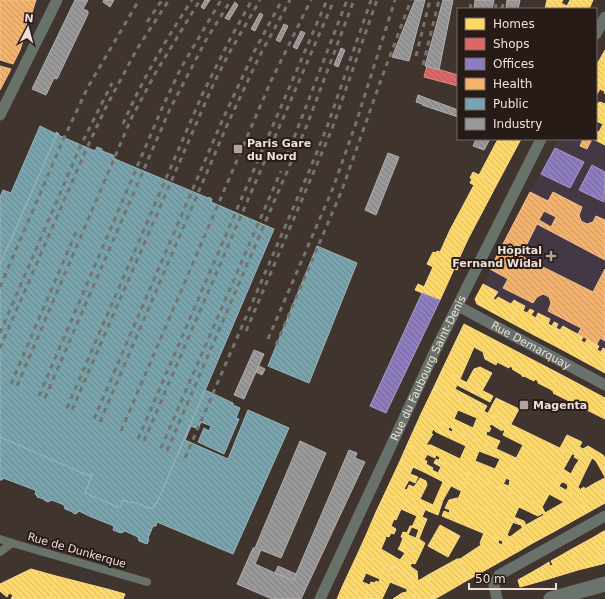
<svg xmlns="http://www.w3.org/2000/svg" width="605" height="599" font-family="'DejaVu Sans',sans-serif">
<defs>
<pattern id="homes-back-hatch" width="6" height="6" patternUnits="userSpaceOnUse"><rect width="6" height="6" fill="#ffd966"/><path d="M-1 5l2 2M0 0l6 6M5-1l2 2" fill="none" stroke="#dabb5f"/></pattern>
<pattern id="shops-back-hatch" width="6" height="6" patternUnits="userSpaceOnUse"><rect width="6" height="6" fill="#e06666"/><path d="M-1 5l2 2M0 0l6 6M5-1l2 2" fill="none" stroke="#b25c5b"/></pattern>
<pattern id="offices-back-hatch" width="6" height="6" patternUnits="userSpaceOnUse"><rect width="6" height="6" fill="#8e7cc3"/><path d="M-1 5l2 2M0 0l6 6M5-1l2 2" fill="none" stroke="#766896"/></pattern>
<pattern id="health-back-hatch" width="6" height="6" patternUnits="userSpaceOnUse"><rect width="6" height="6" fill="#f6b26b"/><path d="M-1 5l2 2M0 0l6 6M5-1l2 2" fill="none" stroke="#ca9660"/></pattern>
<pattern id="public-back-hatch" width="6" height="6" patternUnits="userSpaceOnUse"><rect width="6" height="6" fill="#76a5af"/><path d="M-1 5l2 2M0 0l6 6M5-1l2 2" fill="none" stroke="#68888e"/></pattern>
<pattern id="industry-back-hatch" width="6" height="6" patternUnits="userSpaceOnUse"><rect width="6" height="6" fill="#999"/><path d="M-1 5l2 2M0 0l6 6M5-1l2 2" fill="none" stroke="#817f7f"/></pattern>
</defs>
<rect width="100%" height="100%" fill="#40342e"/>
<!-- medical -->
<polygon fill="#443845" points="558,139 593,139 605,145 605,373 477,304 475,299"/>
<!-- homes -->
<g fill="url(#homes-back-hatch)" stroke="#fadb88" fill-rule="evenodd">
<polygon points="547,0 563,0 558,9 545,9"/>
<polygon points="570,0 593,0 589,9 573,9 567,6"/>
<polygon points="561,3 573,9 558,8"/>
<polygon points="605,50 605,83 596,78 596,66"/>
<polygon points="596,78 605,83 605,94 604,91 600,89 596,96"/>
<polygon points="600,102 605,104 605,116 596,111 596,106 598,103"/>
<polygon points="596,111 605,116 605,145 593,139 596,139 596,131 599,132 603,124 596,121"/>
<polygon points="498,139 521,139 497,184 479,175"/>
<polygon points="473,172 497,184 468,239 450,230 474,185 470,183 472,179 470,178"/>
<polygon points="450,230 468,239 457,263 459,264 457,270 430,258 433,252 436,253 437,251 440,252"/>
<polygon points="430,258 454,269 440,300 415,290 418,284 424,287 433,267 427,264"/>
<polygon points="483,284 498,292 493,299 496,300 498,297 511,304 514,300 519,303 510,322 477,304 475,299"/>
<polygon points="519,303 525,306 523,311 527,313 530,309 534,311 531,315 536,318 538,313 544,316 534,335 510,322"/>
<polygon points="544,316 550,319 548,324 552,326 554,322 558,324 556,328 560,330 563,326 568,329 559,348 534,335"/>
<polygon points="464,324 558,373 550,389 538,383 538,381 535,379 534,381 524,376 523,377 522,376 522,375 512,369 513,368 510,366 509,368 497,362 496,365 485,359 483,352 474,347 460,379 442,370"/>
<polygon points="568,329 583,337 581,341 585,343 587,339 593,342 583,361 559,348"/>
<polygon points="593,342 599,346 597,350 601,352 603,348 605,349 605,373 583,361"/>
<polygon points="480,367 492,373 482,391 467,382 474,369"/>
<polygon points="442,370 493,396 490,402 457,385 455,389 487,406 484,411 434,387"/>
<polygon points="558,373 605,398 605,419 553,393 554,392 550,389"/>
<path d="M434,387L508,423L505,431L502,429V431L491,424L489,427L491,428L489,432L487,431L486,435L500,441L496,449L421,414ZM458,410L477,418L473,428L454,419Z"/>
<polygon points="496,398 519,409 511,424 488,413"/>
<path d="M421,414L449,427L448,430L452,432L453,429L516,458L501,489L439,460L440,457L436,455L435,458L407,445ZM433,429L436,432L466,446L460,459L431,445H426L433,434H431ZM479,451L500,459L495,469L475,461Z"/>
<polygon points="508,423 572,454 542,507 501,489 503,484 509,486 510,480 506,478 523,445 503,435"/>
<polygon points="567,435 582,442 575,455 560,448"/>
<polygon points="407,445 427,455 424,460 427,461 426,464 433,468 432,470 438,473 441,467 434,463 436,459 469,474 461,491 426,473 400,461"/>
<polygon points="588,446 603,455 605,458 605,477 596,461 592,458 585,472 575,466 579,460 574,457 580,447 583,449"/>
<polygon points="400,461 413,467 410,474 418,477 415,483 409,480 404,489 407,490 409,485 414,487 420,478 426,481 427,485 420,499 433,505 443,482 451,486 443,500 438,515 385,493"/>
<polygon points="575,466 585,472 578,487 581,490 581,489 584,487 585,489 595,483 605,501 605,503 587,513 580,498 566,490 568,487 567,484 563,482 561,483 559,486 555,484 563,469 571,474"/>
<polygon points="469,474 523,498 512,522 458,499"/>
<polygon points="605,478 605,501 595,483"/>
<polygon points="555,484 580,498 587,513 555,531 545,513 564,502 549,494"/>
<polygon points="385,493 425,510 422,517 427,519 422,531 412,527 417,516 401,509 396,520 376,512"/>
<polygon points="457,498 513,522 507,535 510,537 522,528 531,544 521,550 519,548 442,516 444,511 449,513 450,510 445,508 449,500"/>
<polygon points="523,498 542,507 555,531 531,544 521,525 512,522 514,517 524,521 526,525 544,515 543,513 538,516 519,507"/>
<polygon points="376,512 394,519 391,526 396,529 394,534 391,533 389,537 386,536 385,540 367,533"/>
<polygon points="440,525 460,536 448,557 428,546"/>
<polygon points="410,526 412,526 408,535 416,538 419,529 422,531 419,539 425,543 420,554 400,546 403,538 401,537 403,532 407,533"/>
<polygon points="604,531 605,531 605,563 602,564 594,537"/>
<polygon points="367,533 385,540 381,549 400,560 405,553 398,549 400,546 420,554 415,564 412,563 410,566 417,571 418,581 428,575 435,599 416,599 409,574 358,553"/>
<polygon points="484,533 499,539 498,543 502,545 503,541 519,548 521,550 466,581 460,559 481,545 480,543"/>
<polygon points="594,537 602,564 578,570 572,549"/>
<polygon points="572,549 578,570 545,580 541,567 549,562 550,566 553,565 551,561"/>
<polygon points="358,553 386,564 380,579 366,573 362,582 370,585 371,582 375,583 376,581 378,582 372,597 343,585"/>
<polygon points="457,559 460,559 466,581 435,599 428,575"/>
<polygon points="386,564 391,566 389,573 390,582 382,599 372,599"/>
<polygon points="391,566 409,574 416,599 393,599 402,593 407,592 407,589 390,582 389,573"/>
<polygon points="541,567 545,580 520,587 518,580"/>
<polygon points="31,569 56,576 50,599 11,599 13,595 9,593 7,597 0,591 0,584"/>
<polygon points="56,576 64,578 107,589 104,593 102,599 50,599"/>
<polygon points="343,585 372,597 372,599 337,599"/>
<polygon points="107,589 125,594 123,599 102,599 104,593"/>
</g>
<!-- shops -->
<g fill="url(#shops-back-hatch)" stroke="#e48a88">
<polygon points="427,66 458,75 458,86 424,77"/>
<polygon points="168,508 178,512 174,521 164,517"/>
</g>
<!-- offices -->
<g fill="url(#offices-back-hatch)" stroke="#ab9ac9">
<polygon points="555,148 584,162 570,188 541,174"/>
<polygon points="592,165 605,172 604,202 579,190"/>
<polygon points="422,293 440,300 386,413 370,406"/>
</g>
<!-- health -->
<g fill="url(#health-back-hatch)" stroke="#f4c08c" fill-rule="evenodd">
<polygon points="0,0 36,0 20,50 13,64 0,60"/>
<polygon points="0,66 11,69 0,90"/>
<polygon points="583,139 592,139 587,149 580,146"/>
<path d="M530,192L548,201L553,192L582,207L579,215L581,221L587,224L593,222L596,216L605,220V260L537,224L521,256L593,292L605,269V341L600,338L597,344L578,334L581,328L548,311L551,303L549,297L543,294L537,297L533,303L503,288L508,279L490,269ZM544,211L556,217L551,227L539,220Z"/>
</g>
<!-- public -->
<g fill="url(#public-back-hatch)" stroke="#9ab6bb">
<polygon points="40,126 56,134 56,132 59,134 57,134 0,265 0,197 3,190 11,193"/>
<polygon points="57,134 59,134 58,135 95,151 97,147 102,149 102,151 113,155 115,159 208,198 209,197 212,199 211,202 274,229 157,503 156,503 154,507 151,509 134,502 131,503 123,500 120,508 85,493 92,475 89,475 89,476 0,437 0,265"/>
<polygon points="317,246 357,263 309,383 268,366"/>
<polygon points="205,390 233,403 233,405 240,408 236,418 239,419 224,454 198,442 204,428 209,431 211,426 201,422 198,429 191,426 185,440 228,459 248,410 289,428 233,554 157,522 156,526 153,526 148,538 149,540 147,544 139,541 138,537 125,531 121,533 113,530 114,526 89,516 79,511 76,514 73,513 73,512 65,509 64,505 52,500 48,502 44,500 44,499 37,497 37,496 35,494 36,491 35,490 3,478 2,480 0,480 0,437 89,476 89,475 92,475 85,493 120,508 123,500 131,503 134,502 151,509 154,507 156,503 157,503"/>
</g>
<!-- industry -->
<g fill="url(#industry-back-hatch)" stroke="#b3aeac">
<polygon points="75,0 88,0 83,9 88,11 88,14 57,79 54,78 46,95 32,89"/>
<polygon points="104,0 114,0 110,7 103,2"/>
<polygon points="205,0 210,0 204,9 201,7"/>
<polygon points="415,0 425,0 409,61 392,57"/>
<polygon points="443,0 453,0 439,70 425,66"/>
<polygon points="475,0 494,0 492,9 474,9"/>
<polygon points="507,0 520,0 518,9 506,9"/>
<polygon points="235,2 238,5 229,20 225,18"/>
<polygon points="260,13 263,15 255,31 251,29"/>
<polygon points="284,24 288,26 280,42 276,40"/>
<polygon points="301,31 305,33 297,49 293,47"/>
<polygon points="341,48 345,50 338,67 334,65"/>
<polygon points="418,95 458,110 458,117 422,105 422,104 416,102"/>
<polygon points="476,139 490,139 484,150 473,146"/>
<polygon points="388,153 399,157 376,215 365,210"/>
<polygon points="254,350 264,354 244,399 234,395"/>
<polygon points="259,366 265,369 262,375 256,372"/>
<polygon points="300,441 326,453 281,558 261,550 255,564 293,581 349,450 357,453 355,458 365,462 301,599 272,599 237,584 253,548 255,548"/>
<polygon points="278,566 296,574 294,580 275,573"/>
</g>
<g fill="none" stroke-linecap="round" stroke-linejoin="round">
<!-- pedestrian -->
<g stroke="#68726b" stroke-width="8">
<polyline points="0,539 12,543 147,582"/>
<polyline points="0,552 12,543"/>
</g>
<!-- minor -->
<g stroke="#68726b" stroke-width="11">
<polyline points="596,34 605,17"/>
<polyline points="0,115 57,0"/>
<path id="s1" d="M458,306L605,385"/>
<path id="s2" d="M320,599L436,349L541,139"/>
<polyline points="497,599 494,585 499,575 605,516"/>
</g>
<!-- secondary -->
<polyline stroke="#6a746c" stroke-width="15" points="551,599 605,584"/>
<!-- rail -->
<g stroke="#757570" stroke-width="3" stroke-dasharray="5 5" stroke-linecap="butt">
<polyline points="470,9 472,0"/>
<polyline points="495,9 497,0"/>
<polyline points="502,9 504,0"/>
<polyline points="147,22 162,0"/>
<polyline points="416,56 430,0"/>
<polyline points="423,65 439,0"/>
<path d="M123,124C142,80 166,39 192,0"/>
<polyline points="287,156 347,0"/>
<polyline points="0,287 63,140 88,87 139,0"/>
<polyline points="246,331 332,129 377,0"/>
<polyline points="0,333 80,147 112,83"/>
<polyline points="268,339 333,188 355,126 395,0"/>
<polyline points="276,345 342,190 382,77 411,0"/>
<polyline points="0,348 86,150 106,107 137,49 169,0"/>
<polyline points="11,384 76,232"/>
<polyline points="17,386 131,119 156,72 200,0"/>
<polyline points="39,396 163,106 181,68 221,0"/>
<polyline points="45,398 170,109 206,40 231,0"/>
<polyline points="67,408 202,95 230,39 252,0"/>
<polyline points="72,410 213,85 228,55 260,0"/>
<polyline points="94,419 222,121 254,52 282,0"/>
<polyline points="100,422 228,123 259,57 290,0"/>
<polyline points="121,431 271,81 311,0"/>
<polyline points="138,439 327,0"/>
<polyline points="144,441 334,0"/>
<polyline points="161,448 281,171"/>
<polyline points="167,451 307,125 354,0"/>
<polyline points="185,458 310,169 327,127 371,0"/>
</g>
</g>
<!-- markers -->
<g fill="#b2a39c" stroke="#261b17" stroke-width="1.5">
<rect x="233" y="144" width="10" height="10" rx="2"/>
<path d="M549 250h4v4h4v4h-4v4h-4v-4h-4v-4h4z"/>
<rect x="519" y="400" width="10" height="10" rx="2"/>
</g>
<g text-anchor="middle" stroke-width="4" stroke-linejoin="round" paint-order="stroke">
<!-- poi labels -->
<g font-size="11" font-weight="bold" fill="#efdfd8" stroke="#261b17" text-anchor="start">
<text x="247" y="147">Paris Gare<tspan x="247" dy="13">du Nord</tspan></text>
<text x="542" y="254" text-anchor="end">Hôpital<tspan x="542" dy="13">Fernand Widal</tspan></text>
<text x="533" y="409">Magenta</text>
</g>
<!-- street labels -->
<g font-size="11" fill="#efdfd8" stroke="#261b17">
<text dy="4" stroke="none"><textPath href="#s1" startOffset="83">Rue Demarquay</textPath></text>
<text dy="4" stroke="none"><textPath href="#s2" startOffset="255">Rue du Faubourg Saint-Denis</textPath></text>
<text transform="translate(77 550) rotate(16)" y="4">Rue de Dunkerque</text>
</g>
</g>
<!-- legend -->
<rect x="457" y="8" width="140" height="132" fill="#261b17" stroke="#766964"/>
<rect x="465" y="18" width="20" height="12" fill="#ffd966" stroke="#766964"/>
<text x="493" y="28" font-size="12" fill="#efdfd8">Homes</text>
<rect x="465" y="38" width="20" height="12" fill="#e06666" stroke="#766964"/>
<text x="493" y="48" font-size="12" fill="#efdfd8">Shops</text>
<rect x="465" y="58" width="20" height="12" fill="#8e7cc3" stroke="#766964"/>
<text x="493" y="68" font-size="12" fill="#efdfd8">Offices</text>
<rect x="465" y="78" width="20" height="12" fill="#f6b26b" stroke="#766964"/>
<text x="493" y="88" font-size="12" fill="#efdfd8">Health</text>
<rect x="465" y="98" width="20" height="12" fill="#76a5af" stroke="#766964"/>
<text x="493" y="108" font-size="12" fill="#efdfd8">Public</text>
<rect x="465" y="118" width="20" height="12" fill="#999999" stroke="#766964"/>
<text x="493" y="128" font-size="12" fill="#efdfd8">Industry</text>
<!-- north arrow -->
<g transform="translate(28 28) rotate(6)" stroke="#261b17" stroke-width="3" paint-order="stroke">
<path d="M0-3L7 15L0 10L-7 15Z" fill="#efdfd8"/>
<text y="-6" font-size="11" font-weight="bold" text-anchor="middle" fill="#efdfd8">N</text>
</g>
<!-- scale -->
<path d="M469 583v6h87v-6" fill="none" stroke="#efdfd8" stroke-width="2"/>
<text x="475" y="583" font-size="12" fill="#efdfd8" stroke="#261b17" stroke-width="3" paint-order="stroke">50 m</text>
</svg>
